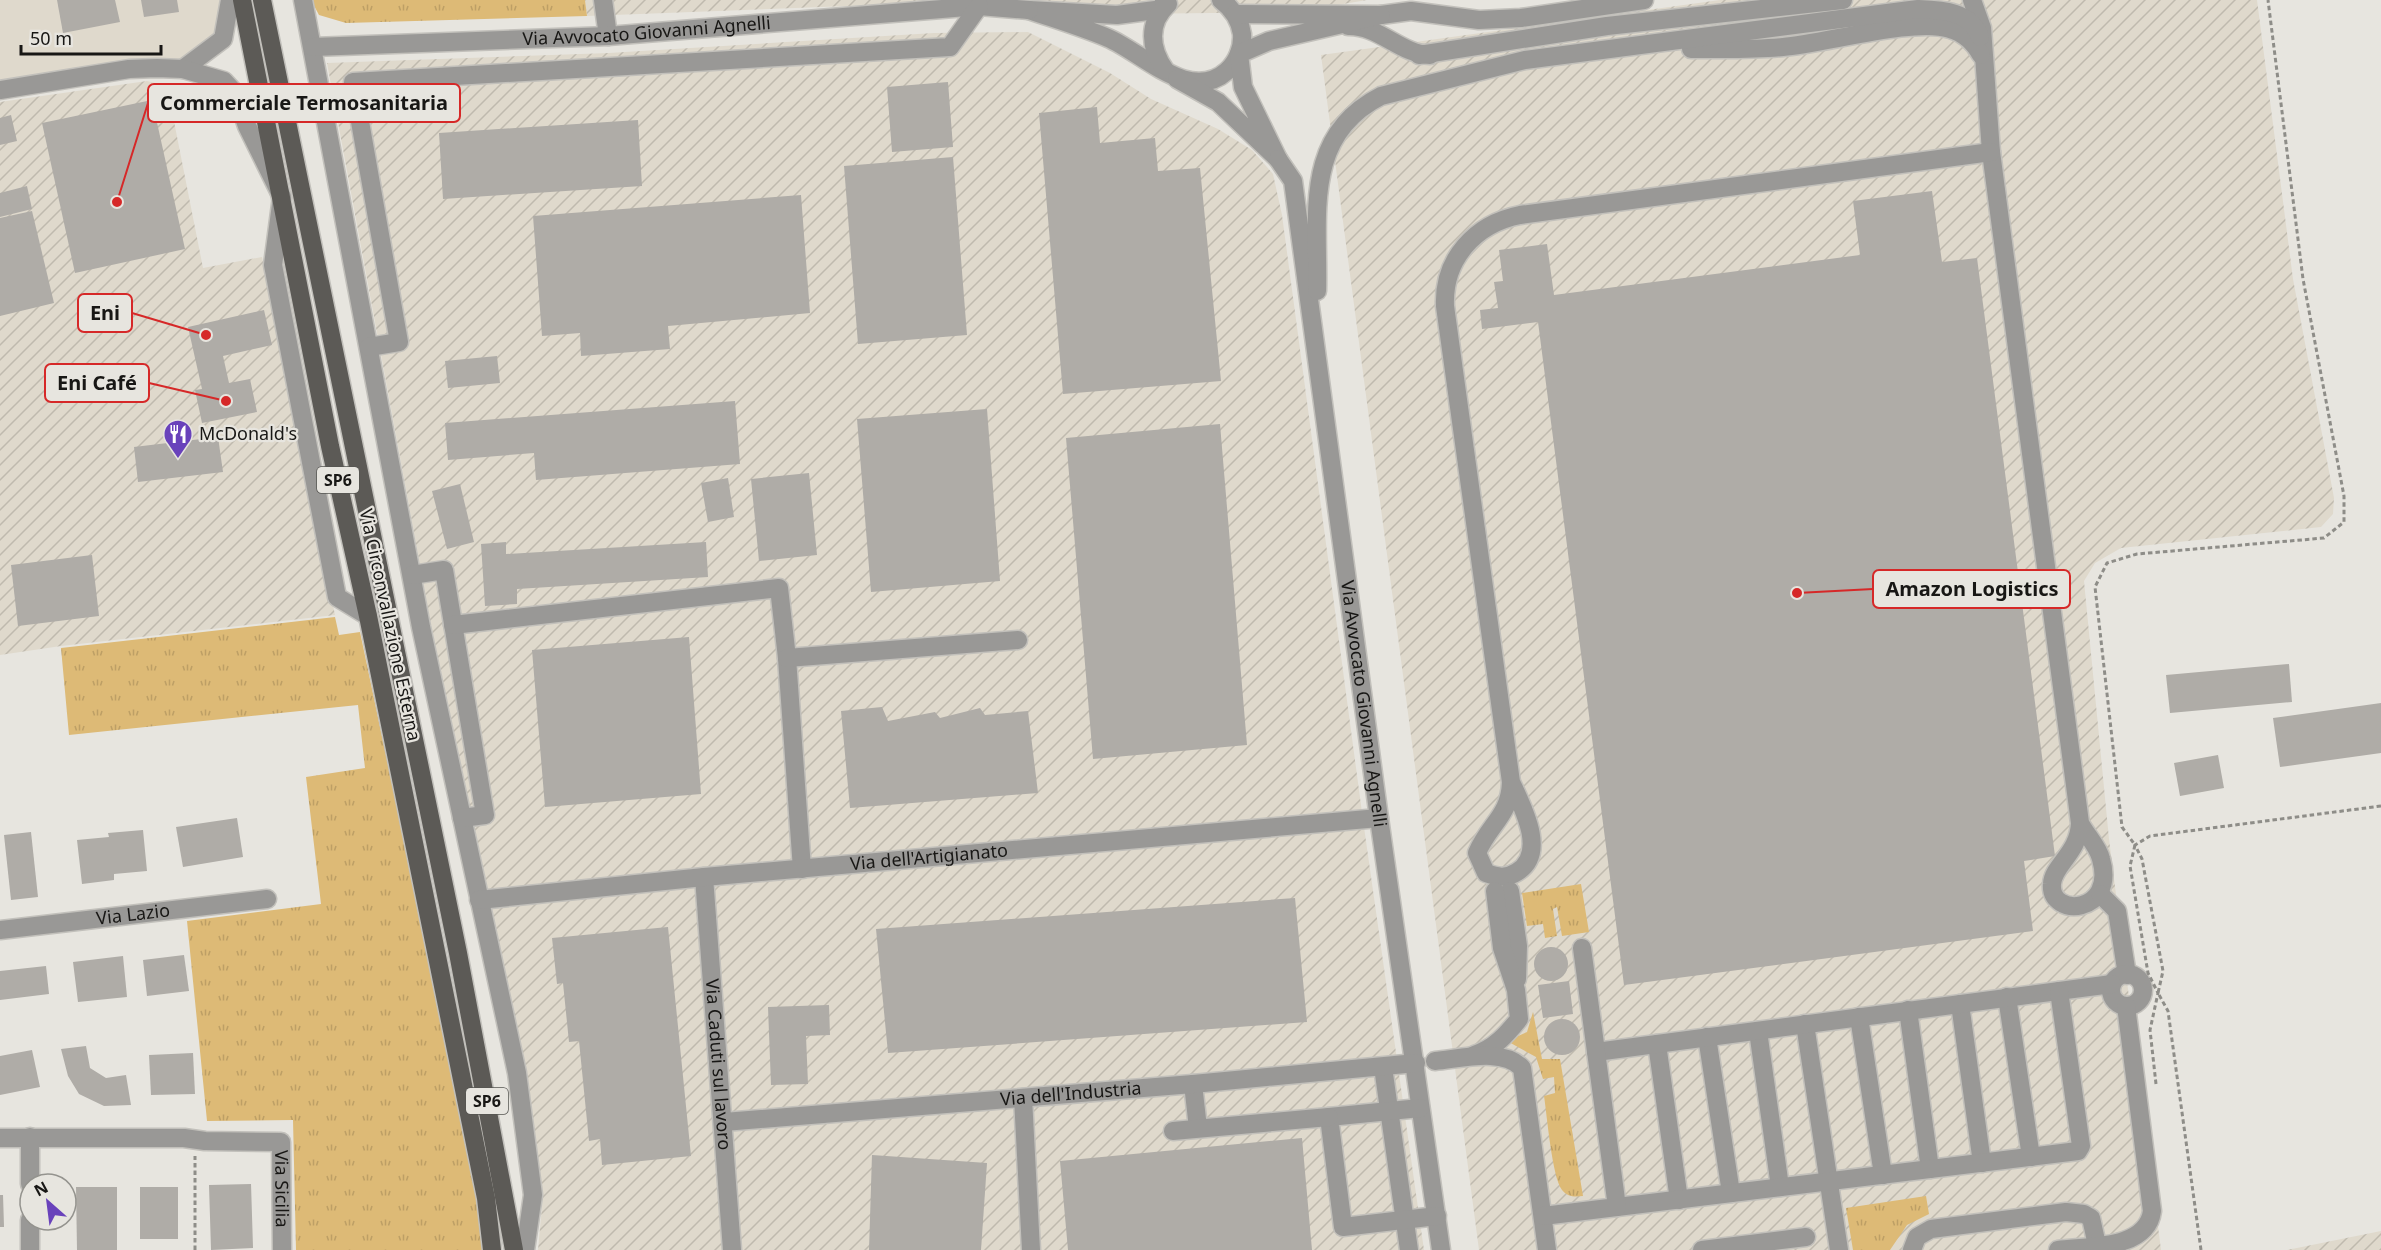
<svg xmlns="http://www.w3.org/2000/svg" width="2381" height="1250" font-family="'Noto Sans',sans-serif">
<defs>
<pattern id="industrial-furrows" width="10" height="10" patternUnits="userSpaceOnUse" patternTransform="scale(1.5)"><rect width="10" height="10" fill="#dfd9cc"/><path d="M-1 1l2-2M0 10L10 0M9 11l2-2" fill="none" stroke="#bfbaae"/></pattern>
<pattern id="grass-tufts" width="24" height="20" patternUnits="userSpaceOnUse" patternTransform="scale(1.5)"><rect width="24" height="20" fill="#ddba76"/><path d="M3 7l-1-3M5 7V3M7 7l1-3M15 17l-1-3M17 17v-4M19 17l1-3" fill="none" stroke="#bd9f65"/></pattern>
</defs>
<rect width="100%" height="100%" fill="#e7e5df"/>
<!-- built -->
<polygon fill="#dfd9cc" points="0,0 221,0 224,33 182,67 0,86"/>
<!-- industrial -->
<g fill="url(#industrial-furrows)">
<polygon points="585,0 1008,0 587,16"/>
<polygon points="1032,0 1367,0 1296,12 1130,14 1068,8"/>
<polygon points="1720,0 2257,0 2293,279 2334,498 2333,514 2321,527 2121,548 2095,563 2084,581 2109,839 2161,1250 1479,1250 1321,55"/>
<polygon points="1028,32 1110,73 1151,99 1218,129 1252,150 1273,174 1282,215 1363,820 1424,1250 538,1250 543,1195 527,1072 431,625 327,63 609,53 934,33"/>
<polygon points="147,81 167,86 203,268 262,257 335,615 61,646 0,655 0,102"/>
<polygon points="2381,1231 2381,1250 2287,1250"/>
</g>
<!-- grass -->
<g fill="url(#grass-tufts)">
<polygon points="311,0 585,0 587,16 346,23 319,15"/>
<polygon points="335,617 339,635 360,632 430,964 477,1202 483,1250 296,1250 293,1120 207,1121 187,921 321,904 306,777 365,768 358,705 69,735 61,648"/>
<polygon points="1581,884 1589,932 1562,936 1557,907 1553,909 1557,936 1545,938 1543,924 1527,926 1522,893"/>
<path d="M1533,1012L1542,1059H1560L1583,1196C1574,1197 1568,1197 1562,1190C1552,1177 1547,1115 1544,1096L1555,1093L1554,1077L1543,1079L1536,1057L1507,1041L1527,1032Z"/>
<polygon points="1926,1196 1929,1214 1907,1225 1890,1250 1853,1250 1846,1208"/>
</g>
<!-- building -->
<g fill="#afaca7">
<polygon points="57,0 115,0 120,22 63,33"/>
<polygon points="141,0 177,0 179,12 144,17"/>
<polygon points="948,82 953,147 892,152 887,87"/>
<polygon points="152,100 185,249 75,273 42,123"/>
<polygon points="1097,107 1100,143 1155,138 1158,171 1200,168 1221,381 1063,394 1039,113"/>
<polygon points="11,115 17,141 0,145 0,118"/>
<polygon points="638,120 642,186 443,199 439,133"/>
<polygon points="953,157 967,335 858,344 844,166"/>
<polygon points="27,186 32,209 0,217 0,193"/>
<polygon points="1932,191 1942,262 1977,258 2055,856 2024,861 2033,931 1624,985 1538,322 1482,329 1480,310 1498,308 1494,282 1503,281 1499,250 1547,244 1554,295 1860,255 1853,201"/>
<polygon points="801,195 810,313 668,326 670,349 581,356 580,333 542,336 533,216"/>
<polygon points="32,211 54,303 0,316 0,218"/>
<polygon points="264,310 272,345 223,356 229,383 250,379 257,412 202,423 195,390 202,389 188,327"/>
<polygon points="497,356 500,383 448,388 445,361"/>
<polygon points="735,401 740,464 536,480 534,453 448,460 445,423"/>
<polygon points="987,409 1000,581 871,592 857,419"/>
<polygon points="1220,424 1247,745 1093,759 1066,438"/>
<polygon points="218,437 223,472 138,482 134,447"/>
<polygon points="809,473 817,555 759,561 751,479"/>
<polygon points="728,478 734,517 708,522 701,483"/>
<polygon points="460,484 474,542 447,549 432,491"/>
<polygon points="506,542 506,554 706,542 708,577 517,589 517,604 485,606 481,544"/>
<polygon points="92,555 99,616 18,626 11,565"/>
<polygon points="689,637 701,794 545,807 532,650"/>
<polygon points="2289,664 2292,702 2170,713 2166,675"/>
<polygon points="2381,703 2381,753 2280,767 2273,718"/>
<polygon points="882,707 888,721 935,712 940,718 980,708 985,715 1028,711 1038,793 850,808 841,711"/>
<polygon points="2218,755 2224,788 2180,796 2174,763"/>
<polygon points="237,818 243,857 183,867 176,827"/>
<polygon points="143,830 147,871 114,874 114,880 82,884 77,840 109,837 108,833"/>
<polygon points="31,832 38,897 11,900 4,835"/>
<polygon points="1295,898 1307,1022 888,1053 876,929"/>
<polygon points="668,927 691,1156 602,1165 600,1139 589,1141 579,1041 569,1042 563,983 557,984 552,938"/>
<circle cx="1551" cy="964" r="17"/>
<polygon points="184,955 189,991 147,996 143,960"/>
<polygon points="123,956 127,997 78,1002 73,962"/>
<polygon points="46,966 49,994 0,1000 0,971"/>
<polygon points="1569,981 1573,1014 1543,1018 1538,985"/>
<polygon points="829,1005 830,1035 806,1036 808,1084 771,1085 768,1007"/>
<circle cx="1562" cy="1037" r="18"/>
<polygon points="86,1046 90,1068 106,1078 126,1075 131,1105 104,1106 79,1094 68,1076 61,1049"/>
<polygon points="32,1050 40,1087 0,1095 0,1056"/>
<polygon points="193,1053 195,1094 151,1095 149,1055"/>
<polygon points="1302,1138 1312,1250 1068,1250 1060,1161"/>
<polygon points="872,1155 987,1163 981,1250 869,1250"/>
<polygon points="251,1184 253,1248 211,1250 209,1185"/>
<polygon points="76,1187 117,1187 117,1250 77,1250"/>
<rect x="140" y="1187" width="38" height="52"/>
<polygon points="0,1195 3,1195 4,1227 0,1227"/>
</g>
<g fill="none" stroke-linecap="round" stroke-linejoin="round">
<!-- minor casing -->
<g stroke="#c2c0bb" stroke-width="21">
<g id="minor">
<polyline points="303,0 421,627 517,1073 533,1195 525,1250"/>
<polyline points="603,0 608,36"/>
<path d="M1164,0L1163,9L1117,15L1029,10C1055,19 1082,27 1108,38C1143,53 1190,104 1227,71C1237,62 1243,48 1242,34C1240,20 1233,9 1221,0"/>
<path d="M1972,0L1982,28L1991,152L2080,823C2079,853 2053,865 2052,884C2049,918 2117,915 2101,859C2098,846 2086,835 2080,823"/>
<polyline points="1381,15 1411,11 1479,20 1521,18 1644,0"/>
<path d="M1348,26C1379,25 1400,54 1430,55"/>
<path id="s1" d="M313,47L608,36L979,6L1029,10"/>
<path d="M1691,49C1721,49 1752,50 1783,47C1824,44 1915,17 1950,29C1964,33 1974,42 1981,55"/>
<polyline points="1419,55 1607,26 1843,0"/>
<polyline points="183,69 223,39 230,0"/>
<path d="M1165,70C1150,49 1147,23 1168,4"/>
<polyline points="1177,79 1218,102 1278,159 1243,87 1239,54 1269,41 1381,15 1235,14"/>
<polyline points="0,90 129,69 157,68 183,69 224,81 236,94 247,126 282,197 273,265 337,597 368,616"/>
<path id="s2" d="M1278,159L1293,181L1379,818L1441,1250"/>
<path d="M1317,291C1319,216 1302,136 1381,96L1525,60L1918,9C1942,10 1971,11 1980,37"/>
<polyline points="369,347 399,342 353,82 950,47 979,6"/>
<polyline points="412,575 444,570 485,815 462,818"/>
<polyline points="453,625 779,588 787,658 802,869"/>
<polyline points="787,658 1018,640"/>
<path d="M1511,782C1522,806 1548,853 1517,872C1506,879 1497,877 1486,873L1477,853C1489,824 1510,816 1511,782L1445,306C1443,259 1475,224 1520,215L1991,152"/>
<path id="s3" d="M704,877L732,1250"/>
<polyline points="1510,891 1518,946 1517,979"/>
<polyline points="2100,894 2117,911 2127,975"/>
<path id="s4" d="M479,900L704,877L1379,818"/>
<path id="s5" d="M0,930L267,899"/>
<circle cx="2127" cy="990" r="16"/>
<polyline points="2007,997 2031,1157"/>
<polyline points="1960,1004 1982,1163"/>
<polyline points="1908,1010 1930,1169"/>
<polyline points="1859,1017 1883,1175"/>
<polyline points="1805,1024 1839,1250"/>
<polyline points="1758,1031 1780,1187"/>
<polyline points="1707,1037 1731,1193"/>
<polyline points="1657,1044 1679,1200"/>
<polyline points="1596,1052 2112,984"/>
<path d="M1474,1055C1494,1049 1507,1034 1519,1019L1516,990L1502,948L1495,891"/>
<path d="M1435,1061C1460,1059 1503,1047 1522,1068L1547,1250"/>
<polyline points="1383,1067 1409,1250"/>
<polyline points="1193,1084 1198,1128"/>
<polyline points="1023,1098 1031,1250"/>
<polyline points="1420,1108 1329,1117 1343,1227 1437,1216"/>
<path id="s6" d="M724,1122L1193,1084L1416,1063"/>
<polyline points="1173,1131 1329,1117"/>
<polyline points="30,1137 30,1184"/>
<path id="s7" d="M0,1138H184L205,1141L281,1142L282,1250"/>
<polyline points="1617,1207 2078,1151 2081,1146 2059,991"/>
<polyline points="1543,1216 1617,1207 1582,948"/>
<polyline points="30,1220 30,1250"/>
<polyline points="1702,1250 1806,1237"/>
<polyline points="1912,1250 1917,1237 1931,1229 2066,1212 2084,1214 2091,1218 2097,1245"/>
<path d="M2058,1250C2088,1246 2147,1250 2152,1211L2126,1006"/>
</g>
</g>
<!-- major casing -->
<g stroke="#c2c0bb" stroke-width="21">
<g id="major">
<polyline points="242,0 330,446 368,616 486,1198 492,1250"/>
<polyline points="262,0 458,953 514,1250"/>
</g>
</g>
<!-- path -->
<g stroke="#8e8d88" stroke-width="3" stroke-dasharray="4.5 3" stroke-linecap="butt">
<polyline points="2156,1084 2150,1030 2158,993 2148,973 2130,866 2135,845 2122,827 2095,587 2107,563 2137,554 2324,538 2344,522 2344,496 2303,279 2268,0"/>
<polyline points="195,1250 195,1156"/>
<polyline points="2201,1250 2168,1011 2158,993 2163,971 2142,859 2135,845 2150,836 2381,806"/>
</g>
<!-- minor -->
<use href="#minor" stroke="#999896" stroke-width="18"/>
<!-- major -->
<use href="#major" stroke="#5c5a56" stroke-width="18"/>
</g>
<!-- icons -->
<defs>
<g id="restaurant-pin" transform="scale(1.5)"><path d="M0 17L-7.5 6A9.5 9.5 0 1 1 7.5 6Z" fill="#6942bb" stroke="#e7e5df"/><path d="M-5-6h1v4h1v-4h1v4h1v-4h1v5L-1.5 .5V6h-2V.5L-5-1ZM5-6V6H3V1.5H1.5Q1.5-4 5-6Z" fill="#fff"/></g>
</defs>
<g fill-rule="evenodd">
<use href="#restaurant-pin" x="178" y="434"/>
</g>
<g text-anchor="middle" stroke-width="4.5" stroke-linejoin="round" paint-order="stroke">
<!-- shield labels -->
<g fill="#e7e5df" stroke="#565552" stroke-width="1.5">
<rect x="317" y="467" width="42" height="26" rx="4.5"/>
<rect x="466" y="1088" width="42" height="26" rx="4.5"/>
</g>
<g font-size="16" font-weight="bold" fill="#181715">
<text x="338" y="486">SP6</text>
<text x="487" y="1107">SP6</text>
</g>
<!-- street labels -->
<g font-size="18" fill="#181715" stroke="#e7e5df">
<text dy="6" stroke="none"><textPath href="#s1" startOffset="334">Via Avvocato Giovanni Agnelli</textPath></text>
<text transform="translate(390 625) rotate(78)" y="6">Via Circonvallazione Esterna</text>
<text dy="6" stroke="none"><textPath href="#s2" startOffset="554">Via Avvocato Giovanni Agnelli</textPath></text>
<text dy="6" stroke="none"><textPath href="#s4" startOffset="452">Via dell'Artigianato</textPath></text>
<text dy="6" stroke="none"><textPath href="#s5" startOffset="134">Via Lazio</textPath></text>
<text dy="6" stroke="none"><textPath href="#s3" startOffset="188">Via Caduti sul lavoro</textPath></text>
<text dy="6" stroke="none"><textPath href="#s6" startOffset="348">Via dell'Industria</textPath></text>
<text dy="6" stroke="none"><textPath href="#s7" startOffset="328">Via Sicilia</textPath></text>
</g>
<!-- poi labels -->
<g font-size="18" fill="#181715" stroke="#e7e5df" text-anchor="start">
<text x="199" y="440">McDonald's</text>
</g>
</g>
<!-- callouts -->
<path fill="none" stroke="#d62828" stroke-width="2" d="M117 202L148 103M206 335L132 313M226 401L149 383M1797 593L1873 589"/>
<g fill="#d62828" stroke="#e7e5df" stroke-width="2">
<circle cx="117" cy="202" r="6"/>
<circle cx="206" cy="335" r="6"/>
<circle cx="226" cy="401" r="6"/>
<circle cx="1797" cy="593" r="6"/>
</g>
<g fill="#e7e5df" stroke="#d62828" stroke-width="2">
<rect x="148" y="84" width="312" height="38" rx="6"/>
<rect x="78" y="294" width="54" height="38" rx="6"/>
<rect x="45" y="364" width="104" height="38" rx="6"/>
<rect x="1873" y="570" width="197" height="38" rx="6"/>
</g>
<g font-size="20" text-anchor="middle" font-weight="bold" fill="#181715">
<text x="304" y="110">Commerciale Termosanitaria</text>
<text x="105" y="320">Eni</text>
<text x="97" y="390">Eni Café</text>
<text x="1972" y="596">Amazon Logistics</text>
</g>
<!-- north arrow -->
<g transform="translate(48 1202) rotate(332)"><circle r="28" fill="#e7e5df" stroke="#94938e" stroke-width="1.5"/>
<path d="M0-4.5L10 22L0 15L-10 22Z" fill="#6942bb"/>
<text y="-9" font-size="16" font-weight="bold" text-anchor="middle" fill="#181715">N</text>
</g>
<!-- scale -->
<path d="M21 45v9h140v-9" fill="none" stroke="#181715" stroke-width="3"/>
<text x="30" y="45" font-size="18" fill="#181715" stroke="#e7e5df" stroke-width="4.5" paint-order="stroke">50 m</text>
</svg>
